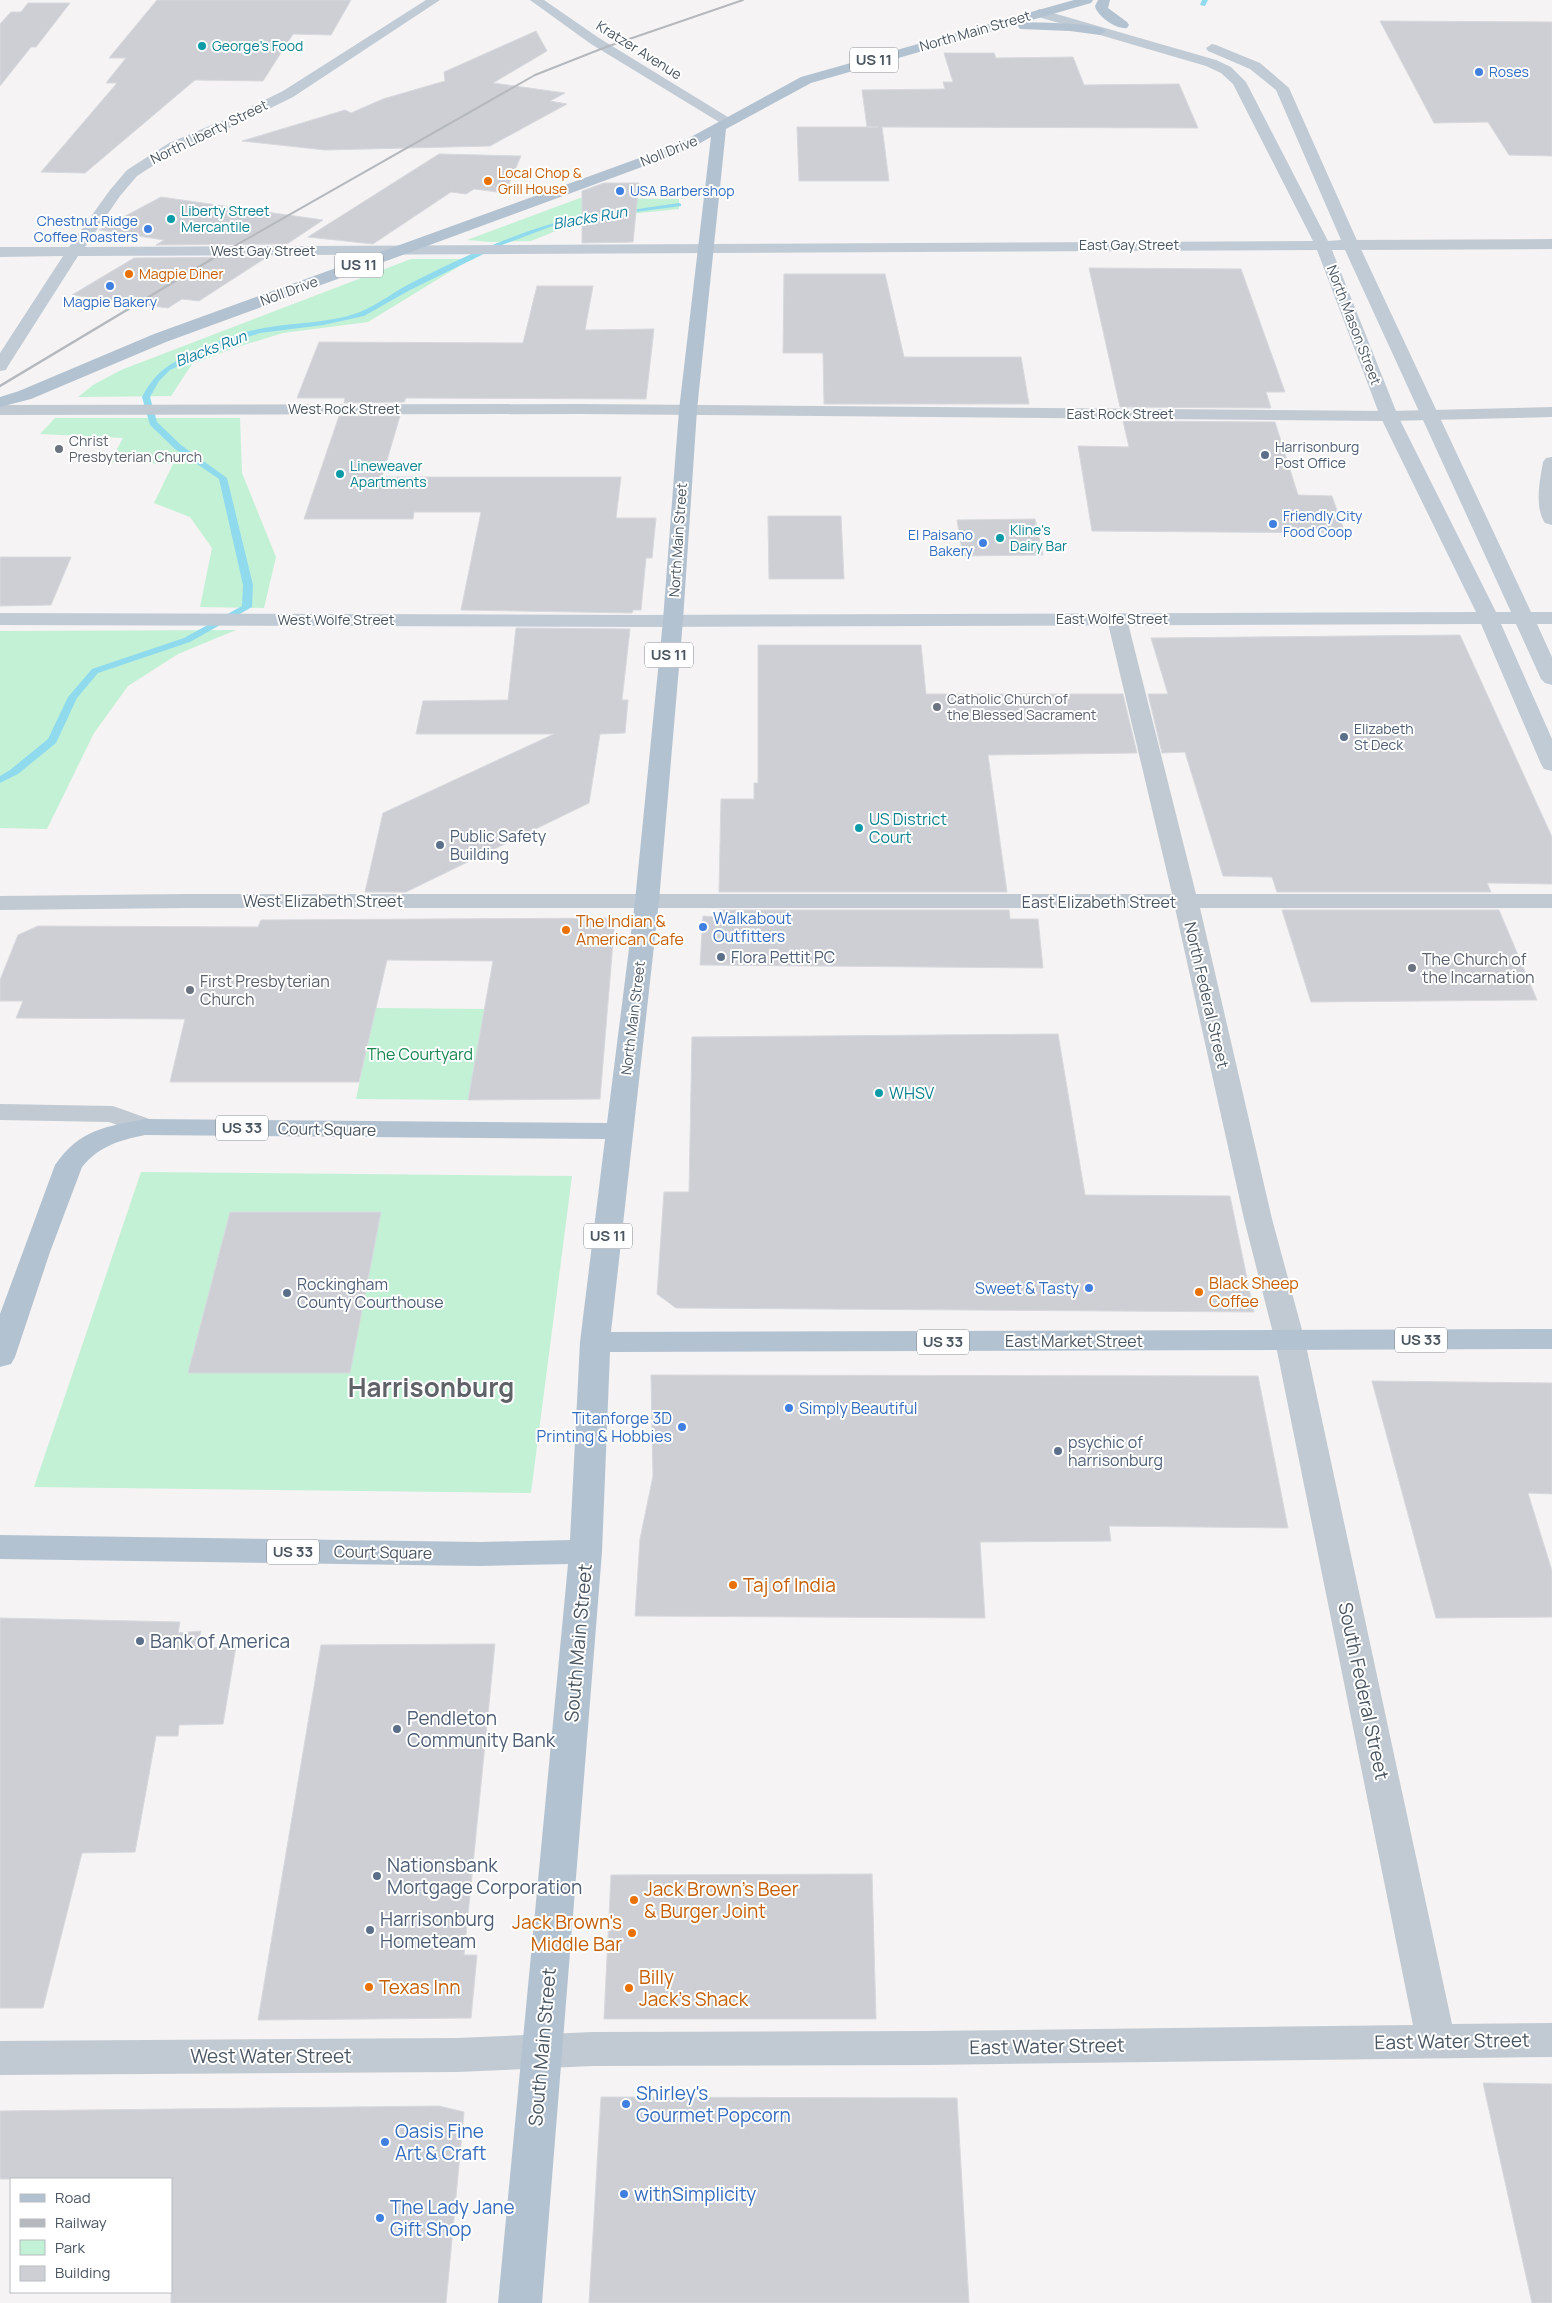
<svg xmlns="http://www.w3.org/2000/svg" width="1552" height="2303" font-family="Manrope,sans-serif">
<rect width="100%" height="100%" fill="#f5f3f3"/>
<!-- green -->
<g fill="#c3f1d5">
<polygon points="580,198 679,199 679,209 619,215 573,224 531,241 491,242 467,240"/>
<polygon points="411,259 474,259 466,262 368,322 283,333 234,348 192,364 171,396 78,397 93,385 121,370"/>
<polygon points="55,418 240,418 242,473 276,557 264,608 200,607 212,548 190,517 154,503 173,464 110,462 123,438 40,434"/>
<polygon points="236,630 178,654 128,686 94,733 47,829 0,828 0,631"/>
<polygon points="375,1008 485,1009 468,1100 356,1099"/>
<polygon points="141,1172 572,1176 531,1493 34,1487"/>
</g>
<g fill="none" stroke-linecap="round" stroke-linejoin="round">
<!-- stream -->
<g fill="#90daee" fill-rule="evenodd">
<polygon points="1202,0 1208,0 1205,6 1200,5"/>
<polygon points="679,203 681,204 681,206 620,214 617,212"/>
<path d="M597,213L599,214V216L550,227L502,245L410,290L364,316L323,325L260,333L224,345L170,370L159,381L150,397L157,422L181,445L227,478L253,585L252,607L190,642L98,673L77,698L56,743L18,774L0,783V776L10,770L48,739L68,697L92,669L184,638L242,606L243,585L219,479L175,449L150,425L142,397C157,369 171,363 199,350C218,342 238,333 259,329C293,322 328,324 360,312C379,304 395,291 413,282C473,252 531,225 597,213Z"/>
</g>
</g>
<!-- building -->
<g fill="#cdcfd5" stroke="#d7d9de">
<polygon points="157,0 351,0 331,35 293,34 263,81 195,80 85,173 41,172 117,83 106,83 126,58 109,58"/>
<polygon points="28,3 70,3 36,47 31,47 0,86 0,24 11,12 21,12"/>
<polygon points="1380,21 1552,22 1552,156 1509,155 1488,122 1434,123"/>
<polygon points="536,31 547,51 493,83 565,93 550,101 567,104 490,146 325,150 242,141 345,110 351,113 383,99 445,81 444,72"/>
<polygon points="944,53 994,53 996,58 1073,57 1084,85 1179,84 1198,128 882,127 889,181 799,181 797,127 878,127 867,127 862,90 945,89 943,82 953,82"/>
<polygon points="439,154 521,156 505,193 474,189 466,194 451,192 373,244 308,237"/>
<polygon points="604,183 639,183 633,242 582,243 582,191"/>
<polygon points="161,197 323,220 287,244 156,245 164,240 99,230"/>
<polygon points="267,257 199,301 182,299 168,308 72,295 134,258"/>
<polygon points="1089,268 1241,269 1285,392 1266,392 1271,408 1120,407"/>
<polygon points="784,274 885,274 904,357 1021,357 1029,404 824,404 823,353 783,353"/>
<polygon points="537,286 593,286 585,330 654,329 646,399 406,398 404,402 344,403 345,398 297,398 319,342 523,343"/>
<polygon points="339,416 400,416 382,477 621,477 616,518 656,518 652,558 646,558 641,610 633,610 632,613 461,610 481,512 414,512 413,519 304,519"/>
<polygon points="1123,421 1275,422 1298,495 1332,496 1345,533 1092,531 1078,446 1129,447"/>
<polygon points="768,516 841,516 844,579 769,579"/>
<polygon points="1035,519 1043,555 963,556 957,520"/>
<polygon points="0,557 71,557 51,605 0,606"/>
<polygon points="516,628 630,629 622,700 628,700 625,733 600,734 589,803 406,892 365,892 383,813 554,734 416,734 423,701 508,700"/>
<polygon points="1460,635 1552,837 1552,884 1487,883 1491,892 1277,892 1272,877 1223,876 1185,752 1162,753 1148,694 1168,694 1151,638"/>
<polygon points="758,645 921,645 926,694 1123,694 1137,753 988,755 1007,892 719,892 721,799 754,799 754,783 758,783"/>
<polygon points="719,910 1009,910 1010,919 1038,919 1043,968 700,965 703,916 719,917"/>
<polygon points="1282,910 1499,910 1537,1000 1311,1002"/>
<polygon points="615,918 600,1099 468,1100 493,961 387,960 359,1082 170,1082 185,1019 16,1018 23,1001 0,1001 0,980 18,935 38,926 258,927 261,920"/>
<polygon points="1058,1034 1085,1195 1230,1196 1254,1312 676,1308 657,1294 664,1192 689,1192 692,1037"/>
<polygon points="230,1212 381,1212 350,1373 188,1373"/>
<polygon points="651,1375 1258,1376 1288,1528 1109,1526 1111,1541 980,1542 985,1618 635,1616 640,1539 653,1476"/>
<polygon points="1372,1381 1552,1383 1552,1494 1528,1493 1552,1571 1552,1617 1436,1618"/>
<polygon points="0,1618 180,1622 178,1633 201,1631 196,1649 236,1646 223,1724 179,1725 178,1736 156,1736 135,1852 82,1853 43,2008 0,2008"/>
<polygon points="495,1644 464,1955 477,1955 471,2018 258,2020 321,1645"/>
<polygon points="872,1874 876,2019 604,2019 611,1875"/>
<polygon points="1483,2083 1552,2084 1552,2303 1532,2303"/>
<polygon points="601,2097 957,2098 969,2303 589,2303"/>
<polygon points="439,2106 464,2112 446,2303 171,2303 171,2179 0,2179 0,2111"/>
</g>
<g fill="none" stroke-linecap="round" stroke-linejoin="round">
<!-- street -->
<g fill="#c1cad2" fill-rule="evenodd">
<polygon points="1552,239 1552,249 1351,250 1346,248 1343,245 1346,242 1351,240"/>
<polygon points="581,404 1389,411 1552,407 1552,417 1389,421 581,414 0,415 0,405"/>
<path d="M1552,457V525L1545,523C1534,507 1540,480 1543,462L1546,458Z"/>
<polygon points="1117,613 1124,615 1127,619 1196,894 1552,894 1552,908 1200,908 1272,1219 1305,1341 1452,2024 1552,2023 1552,2057 927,2065 593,2066 457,2072 0,2075 0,2041 457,2038 593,2032 927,2031 1413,2025 1275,1341 1244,1219 1175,908 185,908 0,910 0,896 185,894 1172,894 1107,619 1110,615"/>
<polygon points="0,1104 113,1106 155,1121 159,1127 155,1133 145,1135 109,1122 0,1120"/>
</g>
<!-- secondary -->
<g fill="#c1cbd6" fill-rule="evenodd">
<path d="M426,0H440L293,97L236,125L179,149L137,176L120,196L85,247L1313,241L1233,84L1221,73L1206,66L1035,16L1033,13L1039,9L1216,60L1231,67L1246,82L1328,241L1341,240L1276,90L1250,69L1208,51L1206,48L1212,44L1216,45L1260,63L1289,88L1359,245L1531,612H1552V624H1537L1552,657V685L1545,683L1541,679L1516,624H1501L1552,739V771L1544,769L1541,764L1481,624L643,627L0,625V613L643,615L1476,612L1380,416L1317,250L78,256L8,366L6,370L0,371V353L63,256L0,257V247H69L110,190L127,170L169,143L226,119L283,91ZM1332,250H1345L1511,612H1496L1398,416Z"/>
<polygon points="530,0 544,0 599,38 736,122 729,126 724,125 591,44"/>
</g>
<!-- primary -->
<g fill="#b3c2d1" fill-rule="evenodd">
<path d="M1074,0H1093L1091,3L811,83L726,129L697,410L683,620L659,901L611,1332L1552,1329V1349L610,1352L602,1552L542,2303H498L568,1564L480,1566L0,1559V1535L480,1542L570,1540L580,1342L605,1139L145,1135C120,1140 99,1146 82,1167L50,1252L15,1357L11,1364L0,1367V1314L55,1165C80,1129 105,1127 145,1119L607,1123L635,901L663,620L679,410L711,137L688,150L166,342L31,399L0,407V397L19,391L154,334L678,144L801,77Z"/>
<path d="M1098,0H1110L1108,8L1127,22L1129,25L1127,28C1117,30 1097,16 1095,6Z"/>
<path d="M1024,22C1039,23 1098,22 1106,31L1100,35L1070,31L1020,29L1018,26L1020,23Z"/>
</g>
<!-- rail-far1 -->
<polyline stroke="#b5b8bd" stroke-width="2" points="210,260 535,75 606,47 743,0"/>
<!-- rail -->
<polyline stroke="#b5b8bd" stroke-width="2.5" points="0,386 212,259"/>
</g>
<!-- markers -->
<g fill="#0f9aa8" stroke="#fff" stroke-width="2">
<circle cx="202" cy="46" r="5"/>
<circle cx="171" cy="219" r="5"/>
<circle cx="340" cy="474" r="5"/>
<circle cx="1000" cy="538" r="5"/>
<circle cx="859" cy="828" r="5"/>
<circle cx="879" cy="1093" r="5"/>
</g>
<g fill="#3f7fe0" stroke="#fff" stroke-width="2">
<circle cx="1479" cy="72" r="5"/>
<circle cx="620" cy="191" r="5"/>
<circle cx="148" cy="229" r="5"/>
<circle cx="110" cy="286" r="5"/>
<circle cx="1273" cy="524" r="5"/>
<circle cx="983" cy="543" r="5"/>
<circle cx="703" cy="927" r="5"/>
<circle cx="1089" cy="1288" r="5"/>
<circle cx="789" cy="1408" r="5"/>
<circle cx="682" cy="1427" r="5"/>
<circle cx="626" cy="2104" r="5"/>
<circle cx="385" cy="2142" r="5"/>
<circle cx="624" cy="2194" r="5"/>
<circle cx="380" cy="2218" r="5"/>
</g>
<g fill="#e8710a" stroke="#fff" stroke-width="2">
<circle cx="488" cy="181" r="5"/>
<circle cx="129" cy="274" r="5"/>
<circle cx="566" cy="930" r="5"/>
<circle cx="1199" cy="1292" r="5"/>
<circle cx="733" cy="1585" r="5"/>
<circle cx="634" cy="1900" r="5"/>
<circle cx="632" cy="1933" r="5"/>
<circle cx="369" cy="1987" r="5"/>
<circle cx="629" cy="1988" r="5"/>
</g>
<g fill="#6b7280" stroke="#fff" stroke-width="2">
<circle cx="59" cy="449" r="5"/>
<circle cx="937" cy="707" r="5"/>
<circle cx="1412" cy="968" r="5"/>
<circle cx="190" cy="990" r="5"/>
</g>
<g fill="#5c6f8a" stroke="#fff" stroke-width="2">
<circle cx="1265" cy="455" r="5"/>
<circle cx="1344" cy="737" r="5"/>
<circle cx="440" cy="845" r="5"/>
<circle cx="721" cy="957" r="5"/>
<circle cx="287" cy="1293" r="5"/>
<circle cx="1058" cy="1451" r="5"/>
<circle cx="140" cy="1641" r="5"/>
<circle cx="397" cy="1729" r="5"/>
<circle cx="377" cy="1876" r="5"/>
<circle cx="370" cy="1930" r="5"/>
</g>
<g text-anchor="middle" stroke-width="4" stroke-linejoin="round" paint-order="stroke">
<!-- far-street labels -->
<g font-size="14" fill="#4a5661" stroke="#fff">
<text transform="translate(975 31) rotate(-16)" y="5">North Main Street</text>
<text transform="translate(639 50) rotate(32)" y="5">Kratzer Avenue</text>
<text transform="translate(209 132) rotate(-26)" y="5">North Liberty Street</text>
<text transform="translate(669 151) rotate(-22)" y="5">Noll Drive</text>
<text x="1129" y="250">East Gay Street</text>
<text x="263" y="256">West Gay Street</text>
<text transform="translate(289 291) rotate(-20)" y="5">Noll Drive</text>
<text transform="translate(1354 325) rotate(69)" y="5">North Mason Street</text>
<text x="344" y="414">West Rock Street</text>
<text x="1120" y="419">East Rock Street</text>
<text transform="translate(678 540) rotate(-86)" y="5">North Main Street</text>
<text x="1112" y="624">East Wolfe Street</text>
<text x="336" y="625">West Wolfe Street</text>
<text transform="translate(633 1018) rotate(-83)" y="5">North Main Street</text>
</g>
<!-- far-culture labels -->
<g font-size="14" fill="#0d838f" stroke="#fff" text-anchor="start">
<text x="212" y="51">George's Food</text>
<text x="181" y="216">Liberty Street<tspan x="181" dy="16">Mercantile</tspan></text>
<text x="350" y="471">Lineweaver<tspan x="350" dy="16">Apartments</tspan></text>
<text x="1010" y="535">Kline's<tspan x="1010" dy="16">Dairy Bar</tspan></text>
</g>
<!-- far-shop labels -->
<g font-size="14" fill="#366cbe" stroke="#fff" text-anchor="start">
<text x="1489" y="77">Roses</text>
<text x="630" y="196">USA Barbershop</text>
<text x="138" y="226" text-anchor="end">Chestnut Ridge<tspan x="138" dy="16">Coffee Roasters</tspan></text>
<text x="110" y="307" text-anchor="middle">Magpie Bakery</text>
<text x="1283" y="521">Friendly City<tspan x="1283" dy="16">Food Coop</tspan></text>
<text x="973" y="540" text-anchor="end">El Paisano<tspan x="973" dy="16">Bakery</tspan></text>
</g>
<!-- far-food labels -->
<g font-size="14" fill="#c56008" stroke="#fff" text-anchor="start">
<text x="498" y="178">Local Chop &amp;<tspan x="498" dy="16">Grill House</tspan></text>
<text x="139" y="279">Magpie Diner</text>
</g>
<!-- far-worship labels -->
<g font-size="14" fill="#5b616d" stroke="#fff" text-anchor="start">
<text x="69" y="446">Christ<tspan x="69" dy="16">Presbyterian Church</tspan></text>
<text x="947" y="704">Catholic Church of<tspan x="947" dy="16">the Blessed Sacrament</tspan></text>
</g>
<!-- far-service labels -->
<g font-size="14" fill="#4e5e75" stroke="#fff" text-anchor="start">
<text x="1275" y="452">Harrisonburg<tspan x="1275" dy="16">Post Office</tspan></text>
<text x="1354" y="734">Elizabeth<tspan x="1354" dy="16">St Deck</tspan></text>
</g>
<!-- shield labels -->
<g fill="#fff" stroke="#808990" stroke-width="1">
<rect x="850" y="47.5" width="48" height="25" rx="4"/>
<rect x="335" y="252.5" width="48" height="25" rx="4"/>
<rect x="645" y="642.5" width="48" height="25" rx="4"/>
<rect x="216" y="1115.5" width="52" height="25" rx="4"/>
<rect x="584" y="1223.5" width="48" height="25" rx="4"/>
<rect x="1395" y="1327.5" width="52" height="25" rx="4"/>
<rect x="917" y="1329.5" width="52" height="25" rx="4"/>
<rect x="267" y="1539.5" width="52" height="25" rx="4"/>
</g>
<g font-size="15" font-weight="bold" fill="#4a5661">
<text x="874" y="65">US 11</text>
<text x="359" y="270">US 11</text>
<text x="669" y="660">US 11</text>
<text x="242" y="1133">US 33</text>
<text x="608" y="1241">US 11</text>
<text x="1421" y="1345">US 33</text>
<text x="943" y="1347">US 33</text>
<text x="293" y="1557">US 33</text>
</g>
<!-- far-water labels -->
<g font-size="15" font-style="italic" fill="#0c7c9b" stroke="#fff">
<text transform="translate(590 218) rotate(-10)" y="5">Blacks Run</text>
<text transform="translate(211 349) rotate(-21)" y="5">Blacks Run</text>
</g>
<!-- culture labels -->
<g font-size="16" fill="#0d838f" stroke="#fff" text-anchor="start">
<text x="869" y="825">US District<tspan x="869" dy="18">Court</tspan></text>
<text x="889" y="1099">WHSV</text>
</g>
<!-- service labels -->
<g font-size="16" fill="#4e5e75" stroke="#fff" text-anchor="start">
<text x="450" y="842">Public Safety<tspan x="450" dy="18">Building</tspan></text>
<text x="731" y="963">Flora Pettit PC</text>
<text x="297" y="1290">Rockingham<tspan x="297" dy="18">County Courthouse</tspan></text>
<text x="1068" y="1448">psychic of<tspan x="1068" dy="18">harrisonburg</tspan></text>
</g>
<!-- street labels -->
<g font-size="16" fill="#4a5661" stroke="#fff">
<text x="323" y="907">West Elizabeth Street</text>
<text x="1099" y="908">East Elizabeth Street</text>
<text transform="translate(1207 995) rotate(77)" y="6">North Federal Street</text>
<text transform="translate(327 1129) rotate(1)" y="6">Court Square</text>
<text x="1074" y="1347">East Market Street</text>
<text transform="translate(383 1552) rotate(1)" y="6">Court Square</text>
</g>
<!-- shop labels -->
<g font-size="16" fill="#366cbe" stroke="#fff" text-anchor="start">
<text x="713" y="924">Walkabout<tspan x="713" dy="18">Outfitters</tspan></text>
<text x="1079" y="1294" text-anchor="end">Sweet &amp; Tasty</text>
<text x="799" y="1414">Simply Beautiful</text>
<text x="672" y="1424" text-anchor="end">Titanforge 3D<tspan x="672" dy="18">Printing &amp; Hobbies</tspan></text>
</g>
<!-- food labels -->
<g font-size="16" fill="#c56008" stroke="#fff" text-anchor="start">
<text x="576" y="927">The Indian &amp;<tspan x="576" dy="18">American Cafe</tspan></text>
<text x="1209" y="1289">Black Sheep<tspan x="1209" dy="18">Coffee</tspan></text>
</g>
<!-- worship labels -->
<g font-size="16" fill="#5b616d" stroke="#fff" text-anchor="start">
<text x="1422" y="965">The Church of<tspan x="1422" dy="18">the Incarnation</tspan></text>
<text x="200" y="987">First Presbyterian<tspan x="200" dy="18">Church</tspan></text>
</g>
<!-- park labels -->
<g font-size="16" fill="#17864f" stroke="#fff">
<text x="420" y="1060">The Courtyard</text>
</g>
<!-- near-food labels -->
<g font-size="19" fill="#c56008" stroke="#fff" text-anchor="start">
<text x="743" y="1592">Taj of India</text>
<text x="644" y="1896">Jack Brown's Beer<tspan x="644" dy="22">&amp; Burger Joint</tspan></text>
<text x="622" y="1929" text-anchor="end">Jack Brown's<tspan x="622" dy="22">Middle Bar</tspan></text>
<text x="639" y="1984">Billy<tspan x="639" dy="22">Jack's Shack</tspan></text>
<text x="379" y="1994">Texas Inn</text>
</g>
<!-- near-service labels -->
<g font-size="19" fill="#4e5e75" stroke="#fff" text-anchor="start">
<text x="150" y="1648">Bank of America</text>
<text x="407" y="1725">Pendleton<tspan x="407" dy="22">Community Bank</tspan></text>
<text x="387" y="1872">Nationsbank<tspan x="387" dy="22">Mortgage Corporation</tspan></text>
<text x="380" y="1926">Harrisonburg<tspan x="380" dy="22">Hometeam</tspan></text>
</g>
<!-- near-street labels -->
<g font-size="19" fill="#4a5661" stroke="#fff">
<text transform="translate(578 1643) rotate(-85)" y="7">South Main Street</text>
<text transform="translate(1364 1691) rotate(78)" y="7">South Federal Street</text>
<text transform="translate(1452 2041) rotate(-1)" y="7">East Water Street</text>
<text transform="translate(1047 2046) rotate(-1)" y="7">East Water Street</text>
<text transform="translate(542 2047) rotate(-85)" y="7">South Main Street</text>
<text x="271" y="2063">West Water Street</text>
</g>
<!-- near-shop labels -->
<g font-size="19" fill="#366cbe" stroke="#fff" text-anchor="start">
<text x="636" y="2100">Shirley's<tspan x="636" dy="22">Gourmet Popcorn</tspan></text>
<text x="395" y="2138">Oasis Fine<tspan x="395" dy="22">Art &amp; Craft</tspan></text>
<text x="634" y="2201">withSimplicity</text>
<text x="390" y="2214">The Lady Jane<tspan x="390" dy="22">Gift Shop</tspan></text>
</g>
<!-- town labels -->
<g font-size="26" font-weight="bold" fill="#5f6368" stroke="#fff">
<text x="431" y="1397">Harrisonburg</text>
</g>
</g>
<!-- legend -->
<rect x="10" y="2178" width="162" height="115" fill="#ffffff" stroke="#b7bbc0"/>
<rect x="20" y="2194" width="25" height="8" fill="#b3c2d1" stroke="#b7bbc0"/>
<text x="55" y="2203" font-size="15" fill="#4a5661">Road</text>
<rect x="20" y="2219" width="25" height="8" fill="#b5b8bd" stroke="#b7bbc0"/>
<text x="55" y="2228" font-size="15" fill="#4a5661">Railway</text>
<rect x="20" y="2240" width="25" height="15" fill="#c3f1d5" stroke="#b7bbc0"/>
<text x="55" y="2253" font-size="15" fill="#4a5661">Park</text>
<rect x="20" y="2266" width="25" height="15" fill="#cdcfd5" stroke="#b7bbc0"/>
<text x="55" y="2278" font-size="15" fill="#4a5661">Building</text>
</svg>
